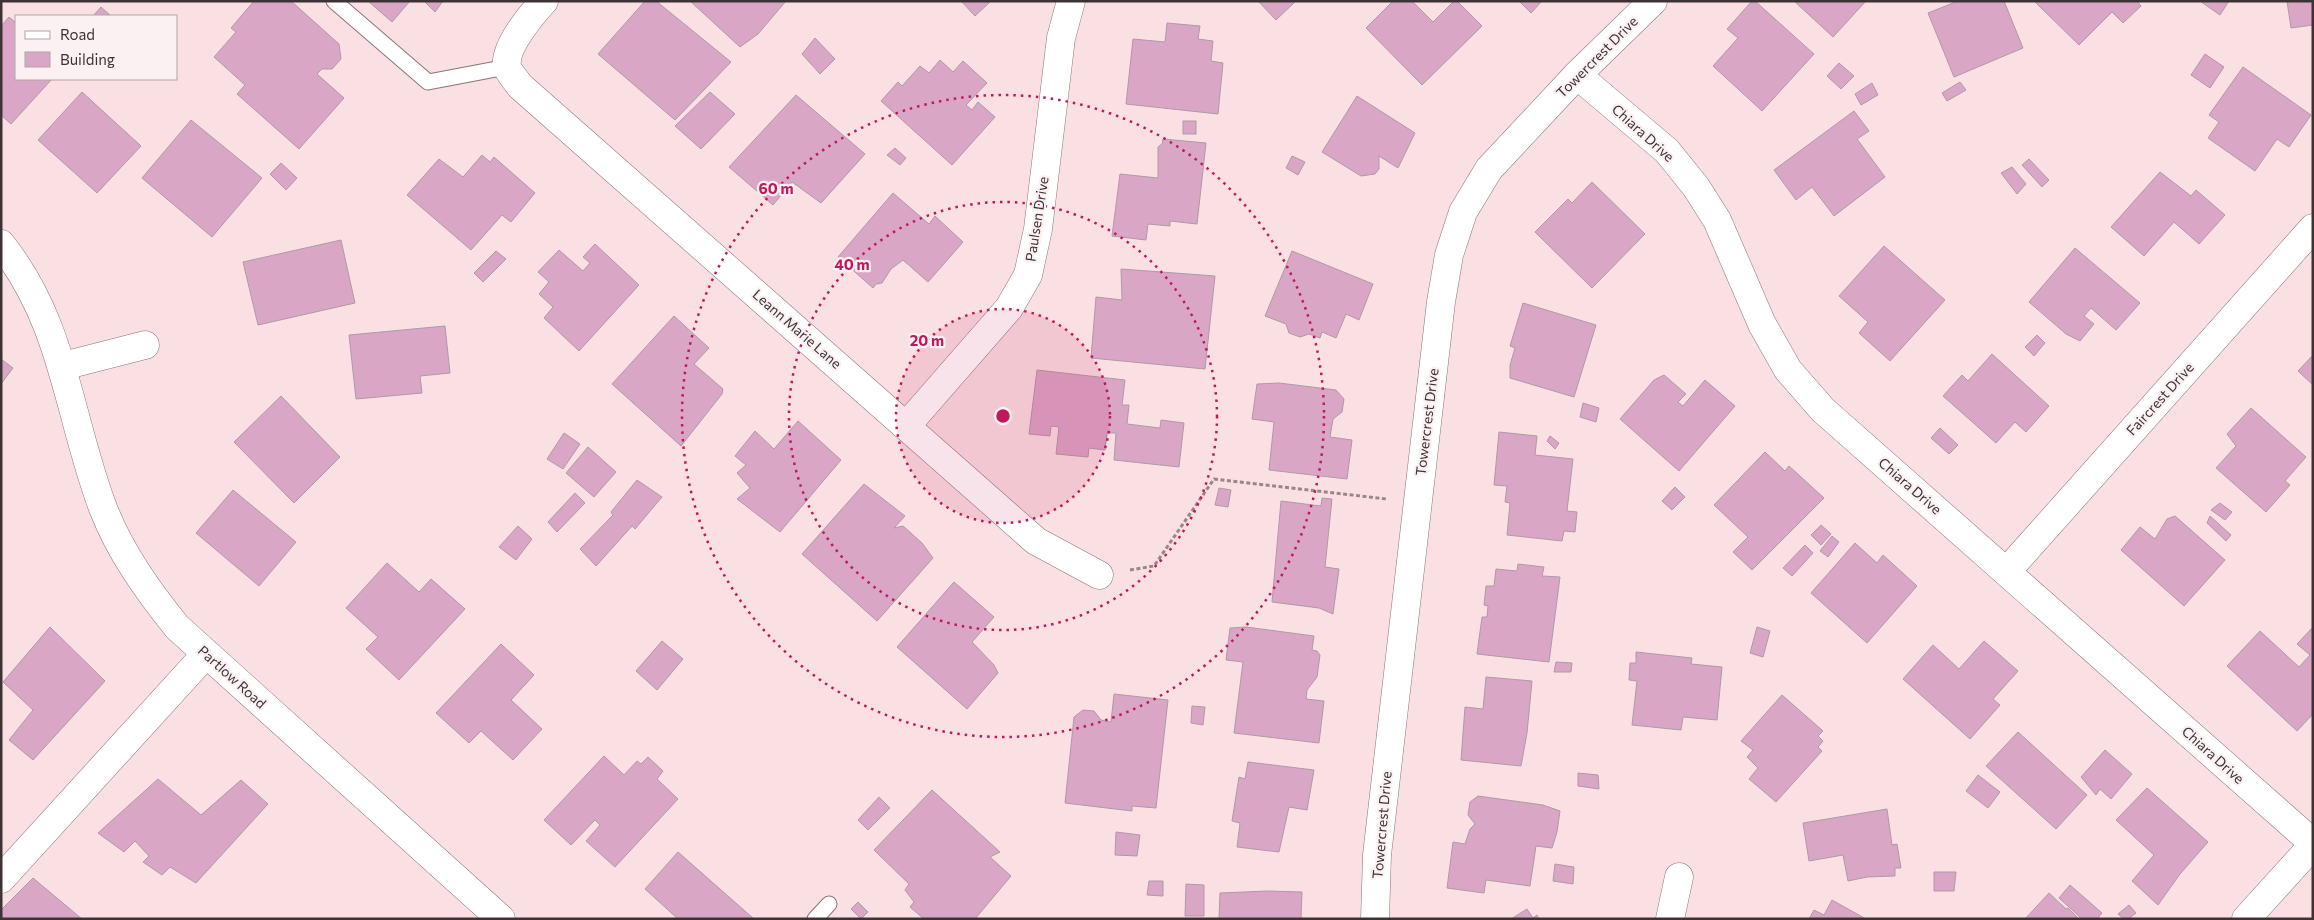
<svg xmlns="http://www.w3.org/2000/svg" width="2314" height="920" font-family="Commissioner,sans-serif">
<rect width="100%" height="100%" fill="#fae0e2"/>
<!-- building -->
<g fill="#daa6c5" stroke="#ae9aa6">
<polygon points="254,1 291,1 339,44 341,59 332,69 322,69 317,74 344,98 299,149 237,94 245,85 214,57 236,32 231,28"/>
<polygon points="368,1 410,1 392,22"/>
<polygon points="424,1 443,1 435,12"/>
<polygon points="645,1 656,1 731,62 675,120 598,54"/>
<polygon points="690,1 786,1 758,34 740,47"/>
<polygon points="961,1 991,1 975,16"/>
<polygon points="1258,1 1296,1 1276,20"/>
<polygon points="1393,1 1412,1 1433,22 1454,1 1457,1 1482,26 1422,85 1366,28"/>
<polygon points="1519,1 1542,1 1531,13"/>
<polygon points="1752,1 1755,1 1814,54 1762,111 1713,66 1738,38 1727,29"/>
<polygon points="1794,1 1866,1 1833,37"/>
<polygon points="1958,1 2004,1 2023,48 1954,77 1928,13"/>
<polygon points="2034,1 2137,1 2141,6 2123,23 2112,12 2079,45"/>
<polygon points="2200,1 2229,1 2220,15"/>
<polygon points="2287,1 2313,1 2313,25 2291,28"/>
<polygon points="101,7 111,16 93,16"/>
<polygon points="9,17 16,23 16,79 52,79 11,124 1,115 1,26"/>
<polygon points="1167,23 1200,26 1198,39 1213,41 1211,61 1223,63 1218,114 1126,104 1133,39 1165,42"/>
<polygon points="815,38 835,59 820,74 802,54"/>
<polygon points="2205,54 2224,67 2210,88 2191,75"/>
<polygon points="940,60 953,72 963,61 987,83 966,105 972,110 978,102 995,117 952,165 881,101 898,82 902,86 920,66 929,73"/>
<polygon points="1839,63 1854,76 1841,89 1827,76"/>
<polygon points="2243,67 2311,115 2289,147 2277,139 2255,171 2208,138 2219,122 2209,115"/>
<polygon points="1960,82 1966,90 1947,101 1942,93"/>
<polygon points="1872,83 1878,95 1861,105 1855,94"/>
<polygon points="82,92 141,146 97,193 38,140"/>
<polygon points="710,92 735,114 701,149 675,126"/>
<polygon points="796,95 865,154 821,203 792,182 773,205 729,167"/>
<polygon points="1357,96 1415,133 1398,168 1379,156 1379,169 1375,174 1361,176 1322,152"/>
<polygon points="1854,111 1869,131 1857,139 1885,177 1834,216 1812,187 1796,200 1774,170"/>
<polygon points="191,120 262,178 212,237 142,178"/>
<rect x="1183" y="121" width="13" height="13"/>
<polygon points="1163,139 1206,143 1197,224 1170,221 1170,226 1148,224 1146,240 1112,236 1120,174 1158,178 1158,147 1162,144"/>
<polygon points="895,148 906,158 900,165 887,155"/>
<polygon points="482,155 490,162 494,157 535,193 511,222 502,215 471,250 407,195 439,159 463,177"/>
<polygon points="1292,156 1305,162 1298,175 1286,168"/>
<polygon points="2029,159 2049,180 2042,187 2022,165"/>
<polygon points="281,163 297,178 286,190 270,174"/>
<polygon points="2012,167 2026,184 2017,194 2001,173"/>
<polygon points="2160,172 2191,196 2196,190 2225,215 2199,244 2174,222 2144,256 2111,227"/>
<polygon points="1592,182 1645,234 1592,288 1535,232 1568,199 1572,203"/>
<polygon points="893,193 929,224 935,216 963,242 928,282 903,260 891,269 882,283 876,284 873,288 838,257"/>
<polygon points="341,240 355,303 258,325 243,262"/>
<polygon points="595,244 639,285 579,351 544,318 553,307 539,294 549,282 538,272 559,250 583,271 590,263 583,257"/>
<polygon points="1884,246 1945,300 1890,361 1859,333 1868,322 1839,296"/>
<polygon points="2075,248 2140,303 2116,330 2091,308 2084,316 2094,324 2080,341 2066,334 2029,302"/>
<polygon points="496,251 506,259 483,282 474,273"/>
<polygon points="1292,251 1373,284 1359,320 1346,314 1336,338 1322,332 1320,338 1309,334 1300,337 1289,333 1286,324 1265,316"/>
<polygon points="1121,269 1215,276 1205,369 1091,358 1096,297 1122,300"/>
<polygon points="1523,303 1596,325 1574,397 1510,378 1510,365 1515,348 1510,346"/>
<polygon points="674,316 709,348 694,364 723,389 722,394 681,446 612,384"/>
<polygon points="445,326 450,373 420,376 422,393 356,399 349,335"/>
<polygon points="2037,335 2045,343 2034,356 2025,347"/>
<polygon points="1992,354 2049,406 2026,432 2015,422 1996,443 1943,396 1962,375 1968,381"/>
<polygon points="2313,355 2313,385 2298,371"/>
<polygon points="1,359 13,368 1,384"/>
<polygon points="1037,370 1125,380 1122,405 1129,405 1127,424 1160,428 1161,420 1184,423 1179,467 1114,460 1116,433 1107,433 1105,450 1089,448 1088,457 1056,454 1059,427 1051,426 1050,436 1029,434"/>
<polygon points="1664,375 1686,394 1678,402 1683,406 1705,380 1735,406 1679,471 1620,419 1654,380"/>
<polygon points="1279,383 1336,390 1344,399 1342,412 1333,419 1330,437 1352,440 1347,479 1269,470 1274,422 1252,419 1257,384"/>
<polygon points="281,396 340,457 294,503 234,442"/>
<polygon points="1583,403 1599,408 1596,422 1580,417"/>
<polygon points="2251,408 2306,457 2285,481 2290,485 2266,512 2216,468 2236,446 2227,434"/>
<polygon points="798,421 841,460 780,532 737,499 750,488 737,473 746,465 735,456 755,431 774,449"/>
<polygon points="1940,428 1958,445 1949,454 1931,438"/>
<polygon points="1499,432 1537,436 1535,455 1573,459 1567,511 1577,512 1575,532 1564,531 1562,541 1507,535 1510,503 1505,502 1507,486 1494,485"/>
<polygon points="564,433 580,444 563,469 547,459"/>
<polygon points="1550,436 1559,443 1555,449 1547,441"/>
<polygon points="588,447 616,472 594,497 566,473"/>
<polygon points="1765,452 1785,471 1789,466 1824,498 1752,570 1733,552 1748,537 1714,505"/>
<polygon points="637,480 662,497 635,529 632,526 596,566 580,549 613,515 611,512"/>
<polygon points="864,484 905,516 894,528 903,526 922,543 933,558 877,621 802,554"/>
<polygon points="1675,487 1685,497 1672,510 1662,501"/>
<polygon points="1219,488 1231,490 1228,507 1215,505"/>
<polygon points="233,490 296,542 259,586 196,533"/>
<polygon points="575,493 585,503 557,532 548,522"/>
<polygon points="1322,498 1332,499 1325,567 1339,569 1333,614 1319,608 1272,602 1281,501 1321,506"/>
<polygon points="2220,503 2232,512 2225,520 2211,510"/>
<polygon points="2175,516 2225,560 2184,606 2121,550 2140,527 2155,539 2167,519"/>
<polygon points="2210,516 2231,535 2226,541 2207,523"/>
<polygon points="1821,525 1831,534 1821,545 1811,535"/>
<polygon points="518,526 532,539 516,560 499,547"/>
<polygon points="1832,536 1839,542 1828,557 1820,551"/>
<polygon points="1855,543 1877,563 1883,555 1917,586 1867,643 1811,593"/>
<polygon points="1805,545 1813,553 1792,576 1783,568"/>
<polygon points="387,563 419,592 431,579 465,609 399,680 366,649 378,637 346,608"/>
<polygon points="1518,564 1544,567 1542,576 1560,577 1549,662 1477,654 1482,617 1487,617 1488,606 1484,605 1486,586 1494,586 1496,569 1517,571"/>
<polygon points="954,582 994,617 972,642 994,665 998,673 967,709 897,647"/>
<polygon points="50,627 105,681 33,760 9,740 33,710 3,682"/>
<polygon points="1246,627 1314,636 1312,650 1317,651 1320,655 1317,677 1307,690 1306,699 1324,701 1319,743 1234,733 1243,662 1226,660 1230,628"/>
<polygon points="1757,627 1770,631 1763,657 1750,653"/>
<polygon points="2313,627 2313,714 2297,731 2227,666 2260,631 2299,667 2310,655 2297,644"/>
<polygon points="662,641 683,659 657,690 636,671"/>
<polygon points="1984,641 2018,671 1993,699 2000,705 1970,739 1903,679 1933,645 1959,669"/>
<polygon points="501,644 534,675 511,700 542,729 513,760 481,731 469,743 436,713"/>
<polygon points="1636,652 1692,658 1691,664 1722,667 1717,720 1683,717 1681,730 1632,725 1637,681 1629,680 1630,663 1636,663"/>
<polygon points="1556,662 1572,663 1571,672 1554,672"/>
<polygon points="1486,677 1532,681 1527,733 1521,766 1461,760 1465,707 1483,709"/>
<polygon points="1114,694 1168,700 1156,808 1132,806 1132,811 1065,803 1074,717 1083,710 1094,711 1101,720 1111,722"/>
<polygon points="1782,695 1823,731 1818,736 1823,741 1818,747 1822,751 1776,802 1749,779 1758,768 1747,757 1753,750 1741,741"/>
<polygon points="1192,706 1205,707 1203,725 1191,723"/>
<polygon points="2018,732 2087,795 2056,829 1986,766"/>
<polygon points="2105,750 2132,774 2111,799 2100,789 2096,795 2081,777"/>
<polygon points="604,756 624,775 637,761 641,764 648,757 663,771 657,779 678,799 615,867 586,841 600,825 595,820 571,845 544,820"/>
<polygon points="1248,762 1314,770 1307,810 1289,807 1279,852 1237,847 1240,823 1232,821 1239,777 1245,779"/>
<polygon points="1578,773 1598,775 1599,789 1578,786"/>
<polygon points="1978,775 2000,792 1988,808 1966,791"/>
<polygon points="158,779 201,815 241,780 268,804 196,883 170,867 162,875 143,862 149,856 135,841 124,852 98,833"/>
<polygon points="2147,788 2208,842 2180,874 2158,905 2132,881 2154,855 2116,820"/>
<polygon points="932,790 1000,852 990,857 1011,876 975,919 924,919 910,907 914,902 905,890 909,884 874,850"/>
<polygon points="1478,796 1543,805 1560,811 1557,832 1552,848 1536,846 1530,886 1486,880 1484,893 1447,888 1453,842 1465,844 1470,829 1475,824 1468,815 1470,802"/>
<polygon points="879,797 890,808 868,830 858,820"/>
<polygon points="1887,809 1892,845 1897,844 1901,868 1895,868 1895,876 1867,877 1848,881 1843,855 1809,861 1803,823"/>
<polygon points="1116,832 1140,835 1137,856 1115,855"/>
<polygon points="678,852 754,919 678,919 645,889"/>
<polygon points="1555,864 1574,867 1573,884 1553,881"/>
<polygon points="1934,872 1956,872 1954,891 1934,891"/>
<polygon points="33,878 82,919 1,919 1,910"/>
<polygon points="1149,881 1163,881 1163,896 1147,895"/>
<polygon points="1186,884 1204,885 1204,916 1185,916"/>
<polygon points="2070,885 2102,913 2097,919 2082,919 2059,898"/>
<polygon points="1267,891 1302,892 1301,919 1219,919 1220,893"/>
<polygon points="2049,893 2066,909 2068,908 2079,919 2025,919"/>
<polygon points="1832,900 1866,919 1809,919 1814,910 1824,915"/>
<polygon points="858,902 868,912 861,919 851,909"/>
<polygon points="2129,905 2136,913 2128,919 2124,919 2118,914"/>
<polygon points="1527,909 1533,918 1537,915 1539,919 1511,919"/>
</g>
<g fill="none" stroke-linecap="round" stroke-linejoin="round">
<!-- service casing -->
<g stroke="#8c7577" stroke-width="17">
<g id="service">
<polyline points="334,1 428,82 507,67"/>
<polyline points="815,919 829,904"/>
</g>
</g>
<!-- minor casing -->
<g stroke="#8c7577" stroke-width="29">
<g id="minor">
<path d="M544,1C532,14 504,47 507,66C508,72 516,80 520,86L1036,541L1099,575"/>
<polyline points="1577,75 1667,151 1696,187 1717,220 1762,324 1788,370 1823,410 2313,843"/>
<polyline points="63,366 145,345"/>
<polyline points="907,425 1009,308 1028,275 1038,229 1061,38 1071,1"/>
<polyline points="2007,571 2313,228"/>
<polyline points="1,879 206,654"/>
<polyline points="1375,919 1377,855 1441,302 1449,255 1463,212 1489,169 1577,75 1653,1"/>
<polyline points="1670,919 1679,877"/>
<polyline points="2246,919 2313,845"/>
</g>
</g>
<!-- tertiary casing -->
<g stroke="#8c7577" stroke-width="29">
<path id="tertiary" d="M1,244C65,324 68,416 103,508C120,552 148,591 177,627L501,919"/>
</g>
<!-- path -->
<polyline stroke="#998788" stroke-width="3" stroke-dasharray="4 2.5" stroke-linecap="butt" points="1130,570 1154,566 1214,479 1387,499"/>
<!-- service -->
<use href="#service" stroke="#fff" stroke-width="15"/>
<!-- minor -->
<use href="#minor" stroke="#fff" stroke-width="28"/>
<!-- tertiary -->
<use href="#tertiary" stroke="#fff" stroke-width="28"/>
</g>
<!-- distance rings -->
<circle cx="1003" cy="416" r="107" fill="#c2185b" fill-opacity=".12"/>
<g fill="none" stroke="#c2185b" stroke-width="2.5" stroke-dasharray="2.5 5">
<circle cx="1003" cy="416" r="107"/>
<circle cx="1003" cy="416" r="214"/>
<circle cx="1003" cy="416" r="321"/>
</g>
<g text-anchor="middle" stroke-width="4.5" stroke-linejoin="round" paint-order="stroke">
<!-- street labels -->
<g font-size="14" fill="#3d3334" stroke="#fcf1f2">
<text transform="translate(1597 57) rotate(-45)" y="5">Towercrest Drive</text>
<text transform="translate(1643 133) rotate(42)" y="5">Chiara Drive</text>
<text transform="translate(1037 219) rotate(-81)" y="5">Paulsen Drive</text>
<text transform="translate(797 329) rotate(41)" y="5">Leann Marie Lane</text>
<text transform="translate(2160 399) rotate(-48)" y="5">Faircrest Drive</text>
<text transform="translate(1427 422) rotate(-83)" y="5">Towercrest Drive</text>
<text transform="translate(1910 486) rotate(41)" y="5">Chiara Drive</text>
<text transform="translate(232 677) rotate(42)" y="5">Partlow Road</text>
<text transform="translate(2213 755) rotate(42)" y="5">Chiara Drive</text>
<text transform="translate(1382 825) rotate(-85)" y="5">Towercrest Drive</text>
</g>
</g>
<circle cx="1003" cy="416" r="8" fill="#c2185b" stroke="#fcf1f2" stroke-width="2.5"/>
<g font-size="15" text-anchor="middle" font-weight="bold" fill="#c2185b" stroke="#fcf1f2" stroke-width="4.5" stroke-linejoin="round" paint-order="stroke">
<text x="776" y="194">60 m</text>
<text x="852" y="270">40 m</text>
<text x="927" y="346">20 m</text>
</g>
<!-- border -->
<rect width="2314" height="920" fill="none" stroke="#3d3334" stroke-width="5"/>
<!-- legend -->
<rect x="15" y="15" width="162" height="65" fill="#fcf1f2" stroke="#b0a5a6"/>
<rect x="25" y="31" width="25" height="8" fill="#ffffff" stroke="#b0a5a6"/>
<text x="60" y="40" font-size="15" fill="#3d3334">Road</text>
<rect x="25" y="52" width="25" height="15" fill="#daa6c5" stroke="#b0a5a6"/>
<text x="60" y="65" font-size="15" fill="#3d3334">Building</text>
</svg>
